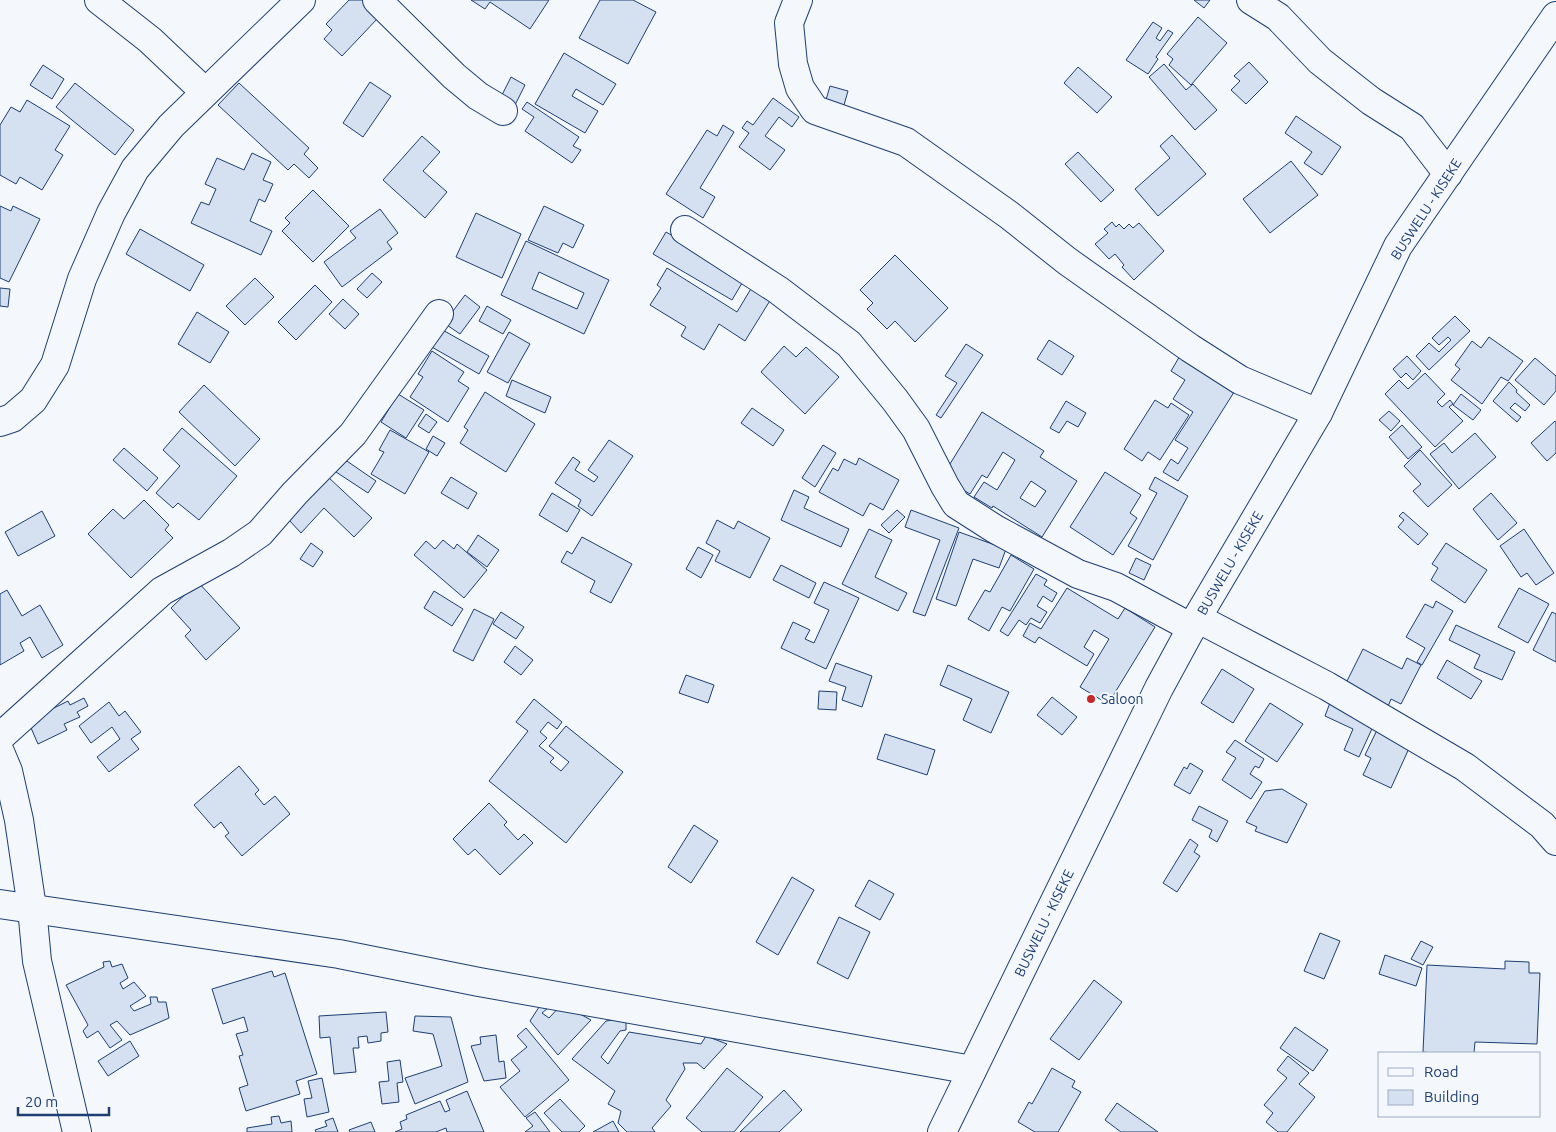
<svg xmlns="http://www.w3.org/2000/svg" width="1556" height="1132" font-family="Ubuntu,sans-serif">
<rect width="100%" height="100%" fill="#f4f7fb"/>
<!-- building -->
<g fill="#d5e0f0" stroke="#1d3f73" fill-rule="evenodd">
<polygon points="349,0 362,0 379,17 342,56 324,39 332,30 326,24"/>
<polygon points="471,0 549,0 530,29 490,2 485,9"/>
<polygon points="600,0 633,0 656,12 628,64 579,38"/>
<polygon points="1194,0 1210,0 1204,8"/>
<polygon points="1198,17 1227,43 1191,85 1169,65 1173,59 1167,54"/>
<polygon points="1153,22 1162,28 1156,38 1160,41 1168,30 1173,33 1156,57 1158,59 1148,74 1126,60"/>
<polygon points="564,53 616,84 603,105 576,89 572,96 598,111 585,133 535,104"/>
<polygon points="1249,62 1268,82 1246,104 1231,90 1240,81 1234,76"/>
<polygon points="1164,64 1186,90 1193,84 1217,110 1195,130 1149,77"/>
<polygon points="43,65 64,79 52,99 30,85"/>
<polygon points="1078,67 1112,97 1097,113 1064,83"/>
<polygon points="511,77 525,85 515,105 501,97"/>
<polygon points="370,82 391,96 363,137 343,123"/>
<polygon points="75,83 134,130 115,155 56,107"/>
<polygon points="239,83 309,148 304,154 318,168 309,178 294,164 288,170 218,105"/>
<polygon points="830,86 848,91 842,112 824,107"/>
<polygon points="773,98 799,117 792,127 779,117 765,136 785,150 770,170 739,147 749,133 742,128 747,121 753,125"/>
<polygon points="27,100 70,126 55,150 63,155 42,190 20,177 16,184 0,175 0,125 11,107 20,112"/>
<polygon points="527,102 579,137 573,146 581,150 572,163 525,131 534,117 522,109"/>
<polygon points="1296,116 1341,147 1322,175 1304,163 1312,152 1285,133"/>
<polygon points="723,125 734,132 700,188 715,197 703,218 666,194 707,130 717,136"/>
<polygon points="1172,135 1206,174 1158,216 1135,189 1170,158 1160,146"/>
<polygon points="422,136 440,152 423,171 447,192 425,218 383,180"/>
<polygon points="1078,152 1114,190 1101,202 1065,164"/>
<polygon points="252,153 271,162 263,180 273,184 265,202 259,199 250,221 272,231 261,255 191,223 201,202 209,205 216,189 205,184 217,158 244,170"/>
<polygon points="1291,161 1318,195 1270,233 1243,199"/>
<polygon points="313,190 349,226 313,262 282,231 290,223 285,218"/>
<polygon points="0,206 11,211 13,206 40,219 9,282 0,278"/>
<polygon points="544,206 584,225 573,248 563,243 558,253 528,240"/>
<polygon points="380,209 398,233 387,242 392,249 342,287 324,262 356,238 350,231"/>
<polygon points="476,213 521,234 502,278 456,257"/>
<polygon points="1112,222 1116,227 1119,224 1124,229 1129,224 1133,228 1139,223 1164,251 1134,280 1122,267 1124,265 1115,254 1109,259 1095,244 1108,233 1104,229"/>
<polygon points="140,229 204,265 190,291 126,254"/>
<polygon points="666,232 745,278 732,300 653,254"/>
<path d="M526,241L609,280L584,334L501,295ZM539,272L584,293L577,309L532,289Z"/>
<polygon points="895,255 948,308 915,342 895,321 887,329 867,309 873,303 860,290"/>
<polygon points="667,268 737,312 752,287 771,299 745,341 719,324 704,350 681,336 686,327 650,305 661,288 657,285"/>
<polygon points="372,273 382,282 367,298 357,289"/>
<polygon points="255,278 274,297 245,325 226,306"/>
<polygon points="315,285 332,302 296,340 278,322"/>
<polygon points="0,288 10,289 8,307 0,306"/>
<polygon points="465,295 480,307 460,334 444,323"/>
<polygon points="343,299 359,314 345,329 329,314"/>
<polygon points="487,306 511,320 503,334 479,321"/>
<polygon points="197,312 229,332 210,363 178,344"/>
<polygon points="1455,316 1470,331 1429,370 1416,356 1429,343 1439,352 1451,340 1448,337 1439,345 1432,338"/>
<polygon points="439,328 489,356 479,374 430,346"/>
<polygon points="509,332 530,344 508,383 487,372"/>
<polygon points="1489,337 1523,361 1508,381 1501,377 1482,404 1451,380 1460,369 1455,365 1472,341 1481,348"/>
<polygon points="1049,340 1074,356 1062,375 1037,359"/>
<polygon points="966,344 983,355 941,418 936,415 957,383 945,376"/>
<polygon points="784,346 796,357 806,347 839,377 805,414 761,372"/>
<polygon points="432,351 464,372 458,381 469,388 448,422 410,397 423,377 418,374"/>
<polygon points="1181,354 1236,389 1178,481 1163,472 1171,459 1178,464 1188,448 1175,440 1193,412 1173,399 1185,380 1171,371"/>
<polygon points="1407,356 1421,371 1413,380 1406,373 1401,378 1393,369"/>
<polygon points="1535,358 1556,376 1556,391 1544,405 1515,380"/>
<polygon points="1425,373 1445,394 1437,402 1442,407 1450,400 1453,404 1449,407 1463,421 1435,447 1385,394 1399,380 1408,389"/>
<polygon points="512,380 551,397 545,413 506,396"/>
<polygon points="1509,382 1517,390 1516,392 1530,405 1525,411 1515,403 1510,408 1521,417 1517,422 1493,401"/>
<polygon points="204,385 260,439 235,466 179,412"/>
<polygon points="485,392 535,424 506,472 460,443 468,430 464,427"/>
<polygon points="398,394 424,410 406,438 381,422"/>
<polygon points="1461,394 1481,410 1473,420 1453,405"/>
<polygon points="1155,400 1168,408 1171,403 1189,415 1160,460 1148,452 1142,461 1124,449"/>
<polygon points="1066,401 1086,413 1078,427 1067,421 1059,433 1050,428"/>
<polygon points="752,408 784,430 773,446 741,423"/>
<polygon points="1389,411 1400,421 1391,431 1379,420"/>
<path d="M982,412L1044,451L1040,457L1077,481L1042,537L993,506L992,508L974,497L984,482L997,490L1015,460L1003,452L987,478L982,475L970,494L955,485L958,480L945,472ZM1031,481L1046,491L1035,507L1020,498Z"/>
<polygon points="426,414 437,422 429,433 418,426"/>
<polygon points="1555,421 1556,423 1556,453 1547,461 1531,443"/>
<polygon points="1402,425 1422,447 1408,459 1389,437"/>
<polygon points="182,428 237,476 199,520 178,503 173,508 156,493 180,466 163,450"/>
<polygon points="390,430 429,452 405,494 371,474 384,452 379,450"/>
<polygon points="1475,433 1496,457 1459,489 1430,454 1444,443 1452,453"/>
<polygon points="433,436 445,443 437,456 426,449"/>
<polygon points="609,440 633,456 592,516 578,506 581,500 555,483 573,457 580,462 575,470 594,482 598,477 588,470"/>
<polygon points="823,445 836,453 815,487 802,478"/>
<polygon points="124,448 158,478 147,491 113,460"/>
<polygon points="1420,450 1452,485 1428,507 1413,491 1421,484 1404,466"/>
<polygon points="341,457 376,481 368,493 333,470"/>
<polygon points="859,458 899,480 883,510 870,503 863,516 819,492 833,468 838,471 844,459 856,465"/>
<polygon points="1105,472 1141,495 1130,513 1137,518 1113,555 1070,527"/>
<polygon points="328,477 372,518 354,537 324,508 301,533 288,519"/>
<polygon points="451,477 477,493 468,509 441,493"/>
<polygon points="1155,477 1188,496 1153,560 1128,546 1157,493 1149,489"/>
<polygon points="794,490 809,497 804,508 849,529 841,547 781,520"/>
<polygon points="552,493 580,510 567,532 539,515"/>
<polygon points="1491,493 1517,523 1498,540 1473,509"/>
<polygon points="144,500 169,525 165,530 173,538 131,578 88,534 113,509 124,519"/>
<polygon points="897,510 905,517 889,533 881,525"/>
<polygon points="911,510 959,528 925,616 913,612 940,540 905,527"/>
<polygon points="42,511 55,536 18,556 5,532"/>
<polygon points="1403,512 1428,534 1418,545 1398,527 1404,520 1399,516"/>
<polygon points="717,520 734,529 738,521 770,538 750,578 715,561 720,551 706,543"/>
<polygon points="869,529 892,540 875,577 907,593 898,611 842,584"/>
<polygon points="1524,529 1554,573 1536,585 1527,573 1521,577 1500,546"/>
<polygon points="959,532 1006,549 999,568 973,559 956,606 936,599"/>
<polygon points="478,535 499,550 487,567 467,552"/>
<polygon points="582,537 632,564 611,603 590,592 595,581 561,562 567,551 572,554"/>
<polygon points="443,540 454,549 457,544 487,570 464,598 414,555 426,541 435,549"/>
<polygon points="311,543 323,552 313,567 300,559"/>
<polygon points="1446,543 1487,570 1465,603 1431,580 1438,568 1432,564"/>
<polygon points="698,547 713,555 701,578 686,569"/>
<polygon points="1011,555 1034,569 1010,611 1002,607 989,631 968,619 985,590 990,592"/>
<polygon points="1136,558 1151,565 1144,580 1129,573"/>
<polygon points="781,565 816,583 809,598 773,580"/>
<polygon points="1036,574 1047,580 1044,585 1057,593 1052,602 1043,596 1037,606 1047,612 1040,623 1031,618 1026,625 1019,620 1008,636 1000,631"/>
<polygon points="198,582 240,628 206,660 185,636 191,630 171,608"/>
<polygon points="824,582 859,598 826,669 781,648 793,622 810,630 805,639 814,643 829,610 814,603"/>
<polygon points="1067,588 1118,619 1125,608 1155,627 1108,704 1080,687 1109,639 1094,630 1084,647 1094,654 1087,666 1039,637 1035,643 1023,636 1030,623 1041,629"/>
<polygon points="1519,588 1549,604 1528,643 1498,627"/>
<polygon points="7,590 22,616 40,605 63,645 42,658 30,637 20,643 24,651 0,665 0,594"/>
<polygon points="434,591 463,609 452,626 424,608"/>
<polygon points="1436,601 1453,611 1422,665 1417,662 1425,648 1406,637 1425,604 1433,608"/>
<polygon points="474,609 494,619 473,661 453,651"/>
<polygon points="501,612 524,627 516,639 493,624"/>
<polygon points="1552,612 1556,614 1556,662 1533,650"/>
<polygon points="1456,625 1515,652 1502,680 1474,668 1480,655 1449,640"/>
<polygon points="515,646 533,660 521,675 504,662"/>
<polygon points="1363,649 1402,669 1407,658 1421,665 1401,704 1391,699 1387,709 1344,687"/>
<polygon points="1447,660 1482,681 1471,699 1437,678"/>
<polygon points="836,663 872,676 862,707 842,700 846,687 829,681"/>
<polygon points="948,665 1009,692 991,733 963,720 972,699 940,685"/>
<polygon points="1222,669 1254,689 1233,723 1201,703"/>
<polygon points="686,675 714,685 708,703 679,693"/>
<polygon points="819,691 837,692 836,710 818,709"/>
<polygon points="1052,697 1077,717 1062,735 1037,715"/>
<polygon points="84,698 88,706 77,712 80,717 64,724 67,730 38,744 28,721 68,701 70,705"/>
<polygon points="534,699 562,722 557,729 548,722 540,732 547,738 539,746 554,758 550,762 561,771 569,762 549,746 566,726 623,772 566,843 489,781 528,731 516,722"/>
<polygon points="1331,700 1376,720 1359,757 1344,750 1353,729 1325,716"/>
<polygon points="109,702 119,716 125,711 141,732 131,739 139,749 109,772 97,757 120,739 112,727 91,743 79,726"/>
<polygon points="1270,703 1303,724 1277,762 1245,741"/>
<polygon points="1378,728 1411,744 1391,788 1363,775 1371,758 1365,755"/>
<polygon points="885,734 935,750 927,775 877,759"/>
<polygon points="1235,740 1264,759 1259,768 1255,766 1250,774 1262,782 1251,799 1222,780 1236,758 1226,752"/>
<polygon points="1190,763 1203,771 1190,794 1174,785 1184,767 1187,769"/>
<polygon points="239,766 259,790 255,794 264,805 275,796 290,814 242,856 225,836 229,833 221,822 214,828 194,805"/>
<polygon points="1282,789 1307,804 1287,843 1255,831 1257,827 1246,822 1265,791"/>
<polygon points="489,803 507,822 504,825 518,840 524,834 533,843 500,875 475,849 468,855 453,839"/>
<polygon points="1199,806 1228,821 1217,842 1209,837 1212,830 1192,820"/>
<polygon points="694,825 718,841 691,883 668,867"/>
<polygon points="1190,839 1198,845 1194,852 1200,856 1177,892 1163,883"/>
<polygon points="792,877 814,890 778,955 756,942"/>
<polygon points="869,880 894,894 880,920 855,906"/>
<polygon points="839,917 870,932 848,979 817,963"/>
<polygon points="1320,933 1340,941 1324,979 1304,971"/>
<polygon points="1421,941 1433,947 1423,965 1411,959"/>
<polygon points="1385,955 1422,968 1416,986 1379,974"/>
<polygon points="110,961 112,967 122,964 128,978 120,983 123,989 134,982 146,996 130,1006 134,1011 151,1004 150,997 157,997 158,1002 166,1002 169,1018 130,1035 117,1021 110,1025 122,1040 110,1048 98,1031 87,1038 83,1031 88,1025 66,985 104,967 103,962"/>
<polygon points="1505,961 1529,962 1529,973 1540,973 1537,1044 1475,1042 1474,1053 1431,1053 1423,1052 1427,965 1505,969"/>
<polygon points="272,971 274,977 285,973 317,1074 296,1081 300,1094 246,1111 239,1088 248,1085 239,1056 243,1055 236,1034 248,1031 244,1017 223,1024 212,989"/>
<polygon points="1094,980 1122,1002 1079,1060 1050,1039"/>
<polygon points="541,1004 548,1008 542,1013 549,1018 562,1004 591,1020 558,1055 530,1021"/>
<polygon points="386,1012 388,1032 381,1033 381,1041 368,1043 367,1036 358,1037 359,1048 353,1048 356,1072 334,1074 330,1037 320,1038 319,1016"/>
<polygon points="415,1016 451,1017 468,1082 415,1104 405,1078 442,1066 433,1034 413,1031"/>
<polygon points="626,1018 626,1030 620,1031 601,1057 608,1064 629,1032 701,1044 706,1036 727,1044 704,1069 697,1063 683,1063 685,1069 666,1100 671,1106 652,1128 655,1132 627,1132 618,1123 621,1111 608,1104 615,1091 572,1059 606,1021"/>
<polygon points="1295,1027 1328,1050 1313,1071 1280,1048"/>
<polygon points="526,1028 569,1080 525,1117 500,1087 520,1071 511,1060 527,1047 517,1036"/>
<polygon points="496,1035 499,1062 504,1061 506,1078 484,1081 471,1046 481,1044 480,1037"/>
<polygon points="130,1041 139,1056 108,1076 98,1061"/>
<polygon points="1288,1056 1309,1073 1299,1084 1315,1097 1287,1132 1278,1132 1266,1122 1273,1113 1264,1105 1287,1078 1277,1070"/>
<polygon points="400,1060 403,1082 397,1083 399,1102 382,1104 379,1082 389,1081 387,1062"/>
<polygon points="727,1068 763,1097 734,1132 702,1132 686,1118"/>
<polygon points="1052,1068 1075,1081 1072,1087 1081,1092 1058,1132 1035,1132 1018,1122 1029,1102 1032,1104"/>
<polygon points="322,1078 329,1112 307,1117 304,1099 312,1098 308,1081"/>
<polygon points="784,1090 802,1110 779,1132 740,1132"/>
<polygon points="467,1091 484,1132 447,1132 446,1128 436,1132 395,1132 402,1129 400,1122 407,1119 406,1115 440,1101 445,1112 450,1110 446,1100"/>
<polygon points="560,1099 585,1126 579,1132 562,1132 544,1113"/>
<polygon points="1117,1103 1158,1132 1121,1132 1105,1120"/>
<polygon points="535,1112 550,1132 525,1132 533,1126 526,1118"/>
<polygon points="279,1116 281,1123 291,1121 292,1132 247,1132 247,1128 272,1124 271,1117"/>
<polygon points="333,1118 338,1132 316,1132 315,1130 327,1126 325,1121"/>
<polygon points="613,1121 619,1132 593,1132"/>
<polygon points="371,1122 375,1132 350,1132 349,1130"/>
</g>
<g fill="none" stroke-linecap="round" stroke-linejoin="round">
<!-- street casing -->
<g stroke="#1d3f73" stroke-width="30">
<g id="street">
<polyline points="99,0 150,40 205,92"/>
<polyline points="377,0 454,76 478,96 503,111"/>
<polyline points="798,0 789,23 793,64 800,88 815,110 906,142 1009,215 1067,261 1190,348 1240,380 1318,413"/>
<polyline points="1251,0 1278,17 1320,61 1371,101 1412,127 1448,174"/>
<polyline points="685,230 778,290 849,344 895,400 916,429 945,486 956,504 995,529 1078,574 1116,587 1192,628"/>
<polyline points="0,422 12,418 33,400 55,365 82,279 111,213 135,169 171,126 301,0"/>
<polyline points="1197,618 1327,686 1465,767 1542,825 1556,841"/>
<polyline points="0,737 162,591 231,553 260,533 295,493 353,434 439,314"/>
<polyline points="0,752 8,771 19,820 32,908 37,961 77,1132"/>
<polyline points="0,904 339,954 479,982 972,1070"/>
</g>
</g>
<!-- secondary casing -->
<g stroke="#1d3f73" stroke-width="30">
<polyline id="secondary" points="942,1132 1159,688 1197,618 1318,413 1398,246 1556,16"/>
</g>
<!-- street -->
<use href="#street" stroke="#f4f7fb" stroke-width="28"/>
<!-- secondary -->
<use href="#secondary" stroke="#f4f7fb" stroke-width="28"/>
</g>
<!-- markers -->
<circle fill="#c62828" stroke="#f4f7fb" stroke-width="2" cx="1091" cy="699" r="5"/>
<g text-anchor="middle" stroke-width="4" stroke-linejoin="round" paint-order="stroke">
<!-- street labels -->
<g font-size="14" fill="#1d3f73" stroke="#f4f7fb">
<text transform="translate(1426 209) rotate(-57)" y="5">BUSWELU - KISEKE</text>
<text transform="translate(1230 563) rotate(-60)" y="5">BUSWELU - KISEKE</text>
<text transform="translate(1044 923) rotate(-64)" y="5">BUSWELU - KISEKE</text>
</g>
<!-- poi labels -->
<g font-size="14" fill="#1d3f73" stroke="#f4f7fb" text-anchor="start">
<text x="1101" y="704">Saloon</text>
</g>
</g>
<!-- legend -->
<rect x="1378" y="1052" width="162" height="65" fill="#f4f7fb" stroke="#9eadc5"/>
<rect x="1388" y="1068" width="25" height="8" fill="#f4f7fb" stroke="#9eadc5"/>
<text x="1424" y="1077" font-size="15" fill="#1d3f73">Road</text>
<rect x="1388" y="1090" width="25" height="15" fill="#d5e0f0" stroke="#9eadc5"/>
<text x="1424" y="1102" font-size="15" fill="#1d3f73">Building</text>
<!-- scale -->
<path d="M18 1107v8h91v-8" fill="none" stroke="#1d3f73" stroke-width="2.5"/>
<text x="25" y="1107" font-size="15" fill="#1d3f73" stroke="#f4f7fb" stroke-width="4" paint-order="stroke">20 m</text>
</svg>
